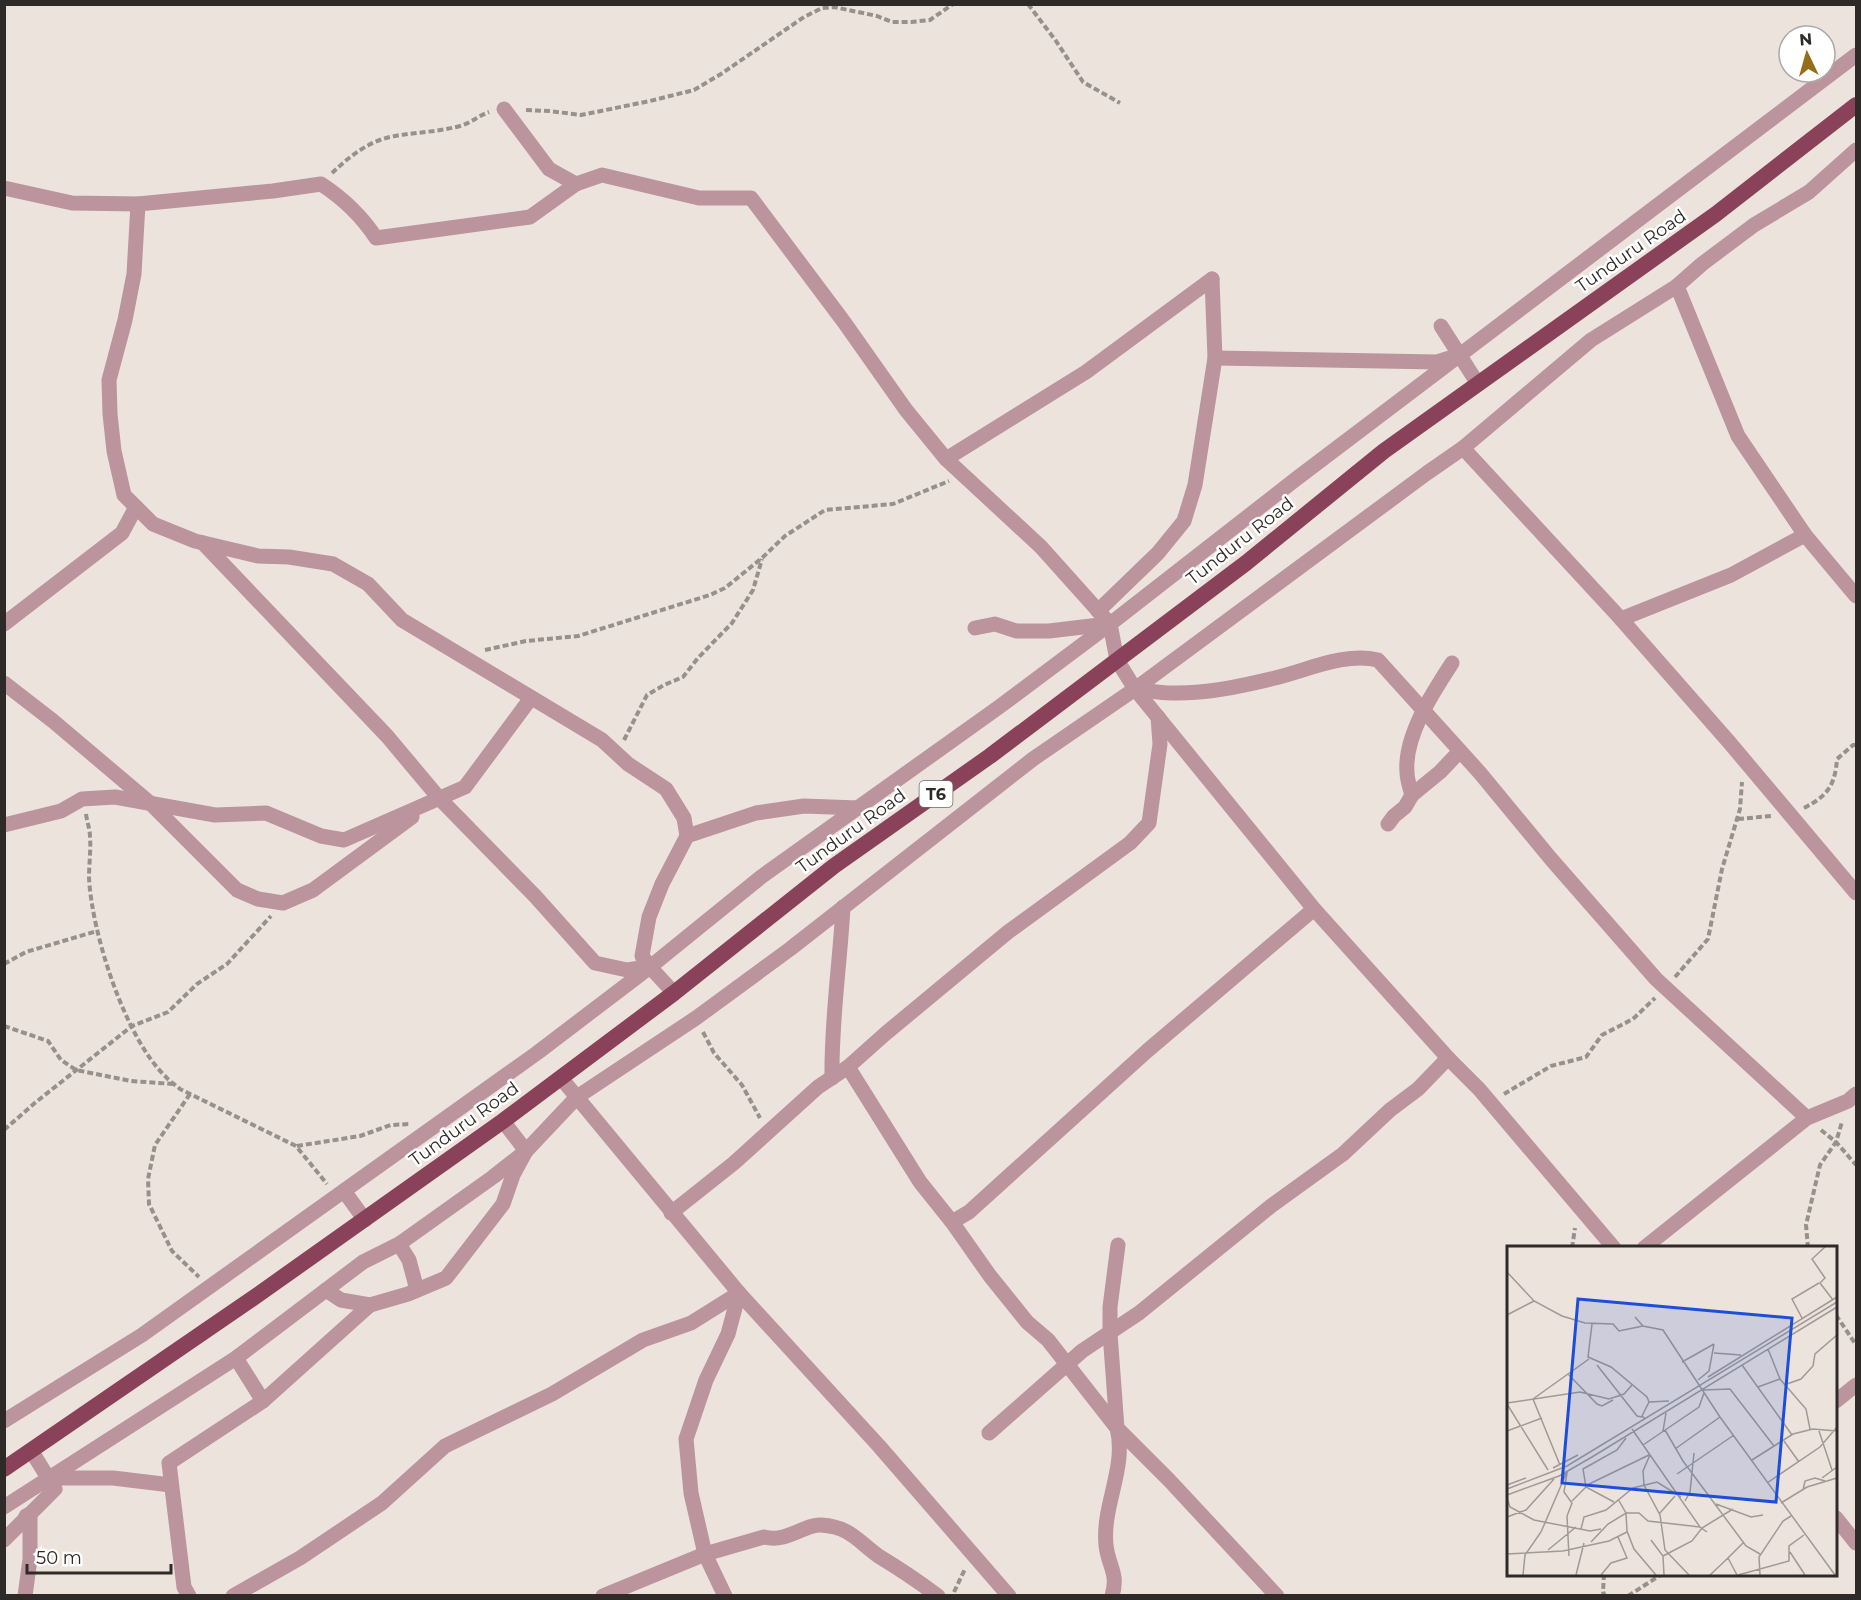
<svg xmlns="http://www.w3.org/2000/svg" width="1861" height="1600" font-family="Montserrat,sans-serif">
<rect width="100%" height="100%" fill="#ede3dd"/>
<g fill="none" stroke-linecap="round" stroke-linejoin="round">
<!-- path -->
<g stroke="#97908b" stroke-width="4" stroke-dasharray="6 3" stroke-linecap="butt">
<polyline points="1028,4 1056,41 1083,82 1120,103"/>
<polyline points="526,110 549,111 581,115 650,101 694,90 721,74 804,17 822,8 834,7 877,16 892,22 911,22 930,20 953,4"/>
<path d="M332,173C350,156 370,140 395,136C417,132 438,132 460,126C471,123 478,116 489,112"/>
<polyline points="485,650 526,641 578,636 710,595 725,588 762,558 785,536 825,510 893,504 949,481"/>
<polyline points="624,740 647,695 664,685 683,677 698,658 732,623 753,590 762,559"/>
<path d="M1804,808C1827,796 1835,786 1837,759L1853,745H1856"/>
<path d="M86,814C87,822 90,829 90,837C91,850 89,864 89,878C92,934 125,1038 166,1077C170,1082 176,1085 180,1089L296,1146L327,1184"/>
<polyline points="1738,819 1771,816"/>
<polyline points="4,964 26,952 97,931"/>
<polyline points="1675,977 1708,939 1722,869 1740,809 1742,782"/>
<polyline points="4,1026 48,1041 61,1060 76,1070 131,1081 173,1084"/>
<polyline points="703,1032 714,1053 742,1085 760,1118"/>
<polyline points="190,1094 155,1145 148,1179 149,1204 172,1251 199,1277"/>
<polyline points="1504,1094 1551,1066 1586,1057 1602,1035 1633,1019 1655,998"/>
<polyline points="4,1130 36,1102 132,1026 168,1012 197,984 227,964 271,916"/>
<polyline points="1821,1130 1836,1142 1856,1165"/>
<polyline points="297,1146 360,1136 391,1125 410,1124"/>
<polyline points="1572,1248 1575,1228"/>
<polyline points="1808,1248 1806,1225 1820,1165 1836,1142 1842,1122"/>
<polyline points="1836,1315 1856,1345"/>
<polyline points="1604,1574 1603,1592 1605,1596"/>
<polyline points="954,1592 965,1569"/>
<polyline points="1628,1596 1662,1574"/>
</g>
<!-- minor -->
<g stroke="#bb949e" stroke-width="15">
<polyline points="504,109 549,169 576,184 602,175 699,198 751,198 844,322 906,410 946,459 1041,547 1110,624 1117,660 1135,689 1314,909 1448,1058 1479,1089 1614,1248"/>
<path d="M4,188L72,203L138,204L273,191L321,184C344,199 361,215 376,238L530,217L576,184"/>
<polyline points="138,204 134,274 125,320 109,380 110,414 114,451 124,495 153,524 195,541 258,556 289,557 333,564 368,584 402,620 602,740 628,764 666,789 684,818 687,836 662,884 649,917 642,956 650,967 674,993"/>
<polyline points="1677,286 1738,436 1805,535 1856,596"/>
<polyline points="1441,326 1478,384"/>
<polyline points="1215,358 1437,362 1450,358"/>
<polyline points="1463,448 1621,619 1729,742 1856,893"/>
<polyline points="946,459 1086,372 1212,279"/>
<polyline points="203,543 387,736 439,798 535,896 595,963 627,970 647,967"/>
<polyline points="1098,611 1158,553 1184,521 1195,485 1215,358 1212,279"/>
<polyline points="1621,619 1731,575 1805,535"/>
<polyline points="4,624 122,533 136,507"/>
<polyline points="975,628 995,624 1016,631 1049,631 1108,624"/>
<polyline points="4,683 53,721 150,803 237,890 258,899 283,903 313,890 412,817"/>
<path d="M1135,689C1147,690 1159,693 1171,693C1206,694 1242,686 1275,678C1308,670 1345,652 1378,660L1480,773L1551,859L1656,979L1807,1118"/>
<path d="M1412,795C1410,788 1407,780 1407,772C1404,736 1433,692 1452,663"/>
<polyline points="1388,824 1394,816 1405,807 1412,795 1440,772 1460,751"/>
<polyline points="4,825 61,811 82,799 115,797 215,815 266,813 321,836 344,840 465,787 531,698"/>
<polyline points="687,836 756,813 804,806 858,808"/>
<polyline points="848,1067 920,1182 952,1222 990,1276 1027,1322 1048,1340 1117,1428 1169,1480 1277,1596"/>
<polyline points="561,1078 739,1293 879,1446 1009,1596"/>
<path d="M832,1078C831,1021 840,964 843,907"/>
<polyline points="344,1191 365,1220"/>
<polyline points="671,1213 734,1163 818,1087 848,1067 885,1034 1008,932 1130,843 1149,823 1160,744 1158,717"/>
<polyline points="952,1222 969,1212 1147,1051 1314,909"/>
<polyline points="399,1244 409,1260 417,1290"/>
<polyline points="1644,1248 1807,1118 1848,1101 1856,1094"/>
<polyline points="326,1290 341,1300 370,1305"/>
<polyline points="236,1358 263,1401"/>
<polyline points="1836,1401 1856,1385"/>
<polyline points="4,1421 142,1335 537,1053 650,967 761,877 999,707 1110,624 1296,479 1856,55"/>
<polyline points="989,1433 1082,1351 1139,1313 1271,1206 1343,1154 1390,1110 1418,1089 1448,1058"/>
<polyline points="48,1478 113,1478 171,1485"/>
<polyline points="4,1507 236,1358 363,1262 399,1244 493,1177 526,1151 577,1097 696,1018 790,949 1033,759 1135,689 1427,473 1463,448 1591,340 1677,286 1702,264 1754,225 1809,192 1856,150"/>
<polyline points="1836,1518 1856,1543"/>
<polyline points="4,1540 55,1489 32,1452"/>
<polyline points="25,1596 30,1559 30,1514 26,1516"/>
<polyline points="189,1596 184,1587 169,1463 263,1401 370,1305 408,1294 446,1278 503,1204 513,1175 526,1151 503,1121"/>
<polyline points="233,1596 300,1558 382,1503 445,1446 552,1394 643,1340 691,1323 739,1293"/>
<path d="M603,1596L705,1554L764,1537C788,1543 804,1524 821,1525C852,1527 858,1542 880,1557C900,1569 919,1582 938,1596"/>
<polyline points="725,1596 705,1554 691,1493 686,1439 706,1380 728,1334 739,1293"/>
<path d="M1112,1596C1119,1573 1108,1566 1106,1545C1102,1505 1127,1468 1117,1428L1110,1333V1307L1118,1245"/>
</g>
<!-- trunk -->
<polyline stroke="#8a425a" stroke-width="16" points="4,1469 259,1294 503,1121 674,993 834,866 990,756 1246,563 1384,451 1716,214 1856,105"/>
</g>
<g text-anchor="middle" stroke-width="5" stroke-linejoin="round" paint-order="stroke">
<!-- shield labels -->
<rect fill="#fff" stroke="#6d6a68" stroke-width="1.5" x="919.5" y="781" width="33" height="26" rx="4.5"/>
<g font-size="16" font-weight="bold" fill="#2e2a28">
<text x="936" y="800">T6</text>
</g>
<!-- street labels -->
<g font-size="18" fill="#2e2a28" stroke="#fff">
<text transform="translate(1631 251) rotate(-35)" y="6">Tunduru Road</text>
<text transform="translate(1240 541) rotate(-38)" y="6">Tunduru Road</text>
<text transform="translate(851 831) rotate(-36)" y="6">Tunduru Road</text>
<text transform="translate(464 1124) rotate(-36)" y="6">Tunduru Road</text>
</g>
</g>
<!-- overview -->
<g transform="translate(1507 1246)">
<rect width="330" height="330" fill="#ede3dd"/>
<path fill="none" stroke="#a19995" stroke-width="1.5" d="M318,1L305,13L318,32L313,37L326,54M0,26L27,55L55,70L78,77L106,78L112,85L136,80M0,69L27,55M128,71L136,80L156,84L213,171L328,329M295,72L285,53L312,37M85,78L81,111L104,121L140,151L142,156L135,170L138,173M261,103L273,133L299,163L303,183M207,107L234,109M175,116L207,98M90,119L130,170L135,171M235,119L285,189M61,128L90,158L95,160L106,154M201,131L330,51M191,134L202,125L207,98M277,139L294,133L306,120L308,108L330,89M251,141L273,133M195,144L223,143L267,200M142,156L162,155M0,157L73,146L102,153L117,148L125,139M0,158L41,224M125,183L193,281L200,286M158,184L176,215L239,300L253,308M0,185L35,172M156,185L159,167M312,185L325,224M277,195L292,216M136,199L192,161L197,147M168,203L213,171M143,209L136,225L137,239L153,269L158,304L182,329M245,214L286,188L306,183L330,185M53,219L26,153L82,113M46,222L71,209M170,228L227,189M56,229L60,227L57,246L65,257L60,270L62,310M315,232L330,221M260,237L313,201L330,181M0,239L19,232M78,240L142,209M0,243L60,220L330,56M296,244L298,235L308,232L318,235M0,249L52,230L85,211L330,61M0,252L3,261L27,274L83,285L94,283M111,253L119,267H132L141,275L193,281M65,255L79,241M178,255L183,246L187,207M107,256L79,241L76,223L110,204L119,192M274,257L300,241L330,232M209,258L244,271L256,269M152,268L168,250M0,271L19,264L47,233M74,283L77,271L99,264L126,242L150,236L174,251M144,294L156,310L157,329M84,296L101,278L119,267L120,285L127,303L149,329M41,304L69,281M283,306L298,329M0,308L56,305L102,295L120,286M156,310L185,295L195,282L226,263M16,329L18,309L34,286L59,228M69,329L77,297M94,329L104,317L120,312L111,291M203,329L221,312M230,329L221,312L237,296M231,329L282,315V300L297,289M253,329L252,311L276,275L284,270"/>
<path fill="#1d4ed8" fill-opacity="0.15" stroke="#1d4ed8" stroke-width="3" d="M71,53L285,72L269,256L55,237Z"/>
<rect width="330" height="330" fill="none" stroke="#2e2a28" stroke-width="3"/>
</g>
<!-- border -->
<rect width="1861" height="1600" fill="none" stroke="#2e2a28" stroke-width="12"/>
<!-- north arrow -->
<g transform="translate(1807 54) rotate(355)"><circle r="28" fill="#ffffff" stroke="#abaaa9" stroke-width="1.5"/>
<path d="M0-4.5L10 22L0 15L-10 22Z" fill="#956e18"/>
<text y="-9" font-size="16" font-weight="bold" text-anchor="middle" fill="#2e2a28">N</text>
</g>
<!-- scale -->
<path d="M27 1564v9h144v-9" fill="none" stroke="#2e2a28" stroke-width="3"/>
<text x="36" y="1564" font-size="18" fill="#2e2a28" stroke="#ffffff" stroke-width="4.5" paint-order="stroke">50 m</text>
</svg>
